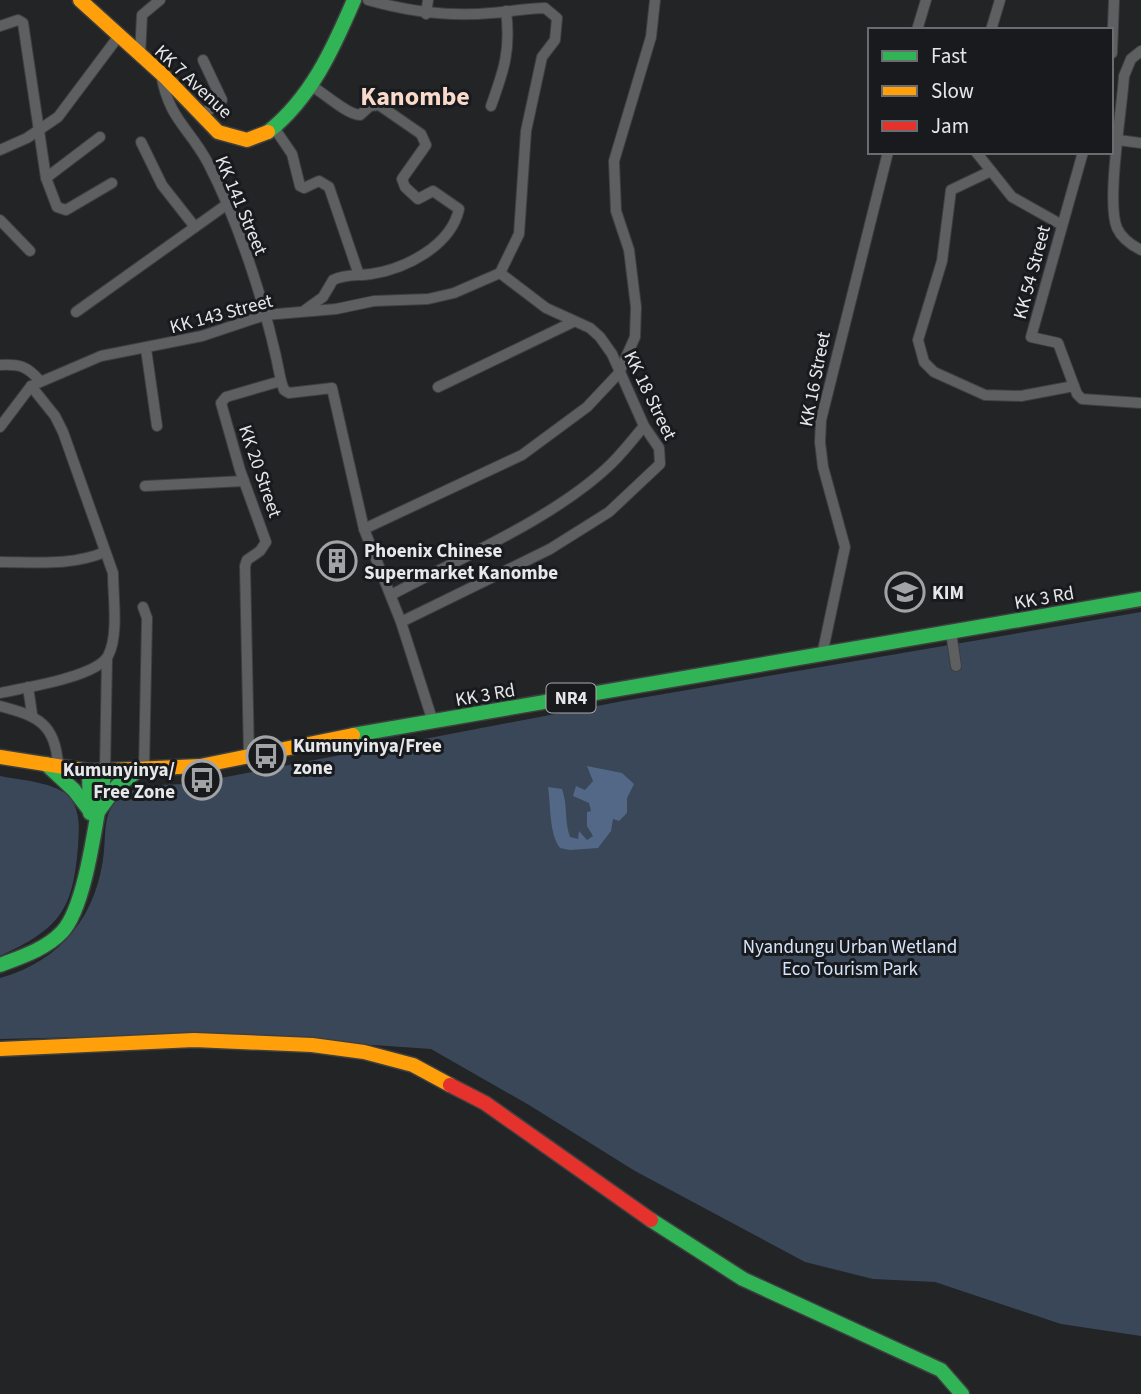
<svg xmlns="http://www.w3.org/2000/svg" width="1141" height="1394" font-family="'Source Sans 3',sans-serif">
<rect width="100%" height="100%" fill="#222426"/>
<!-- green -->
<g fill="#394758">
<path d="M1141,612V1336L1061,1324L935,1282L873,1279L805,1262L635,1171L529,1105L431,1049L216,1034L0,1039V978C62,961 98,914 104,851C106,831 103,810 121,797C140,783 167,785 189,784L623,701Z"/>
<path d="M0,776C19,780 59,782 71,799C81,814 79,830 78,846C73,911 59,929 0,956Z"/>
</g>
<!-- water -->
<path fill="#536886" d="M587,766L622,773L634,784L627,798V813L619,821L613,819L611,831L598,848L570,850L560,848C549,833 551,807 548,787L562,789C568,806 564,820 570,837L578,839L579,831L587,840L593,836L587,826V812L591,811L589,803L573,796L576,786L585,790L593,781Z"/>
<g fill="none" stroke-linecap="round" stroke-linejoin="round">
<!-- street casing -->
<g stroke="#3e3f40" stroke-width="12">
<g id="street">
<path d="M368,0C410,12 448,17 491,13C510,12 526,8 545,8L557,18L555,40L542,57L526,131L519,234L500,273"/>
<polyline points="426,14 428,0"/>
<polyline points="0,26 18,20 23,23 46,178 57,207 66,210 112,183"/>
<polyline points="917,30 926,0"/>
<polyline points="991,30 1000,0"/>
<path d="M1141,51L1131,59L1124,76C1122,110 1106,202 1117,228C1122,239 1131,245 1141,250"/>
<polyline points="1112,53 1114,0"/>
<polyline points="140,56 142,15 160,0"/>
<path d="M161,74C169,120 189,127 208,163C240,225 268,312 281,381L226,397L221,403L240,470L266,542L260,551L247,560L245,566L249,757"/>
<path d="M491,106C504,70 511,50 506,11"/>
<polyline points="201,114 220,104 222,100 203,60"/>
<polyline points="275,129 292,154 300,186 304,188 319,181 329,187 359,275"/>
<polyline points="1118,140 1141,143"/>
<polyline points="141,142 162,185 195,227"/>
<polyline points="0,150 27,138 58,117 118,37"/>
<polyline points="976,152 1012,197 1062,225"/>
<polyline points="1083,152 1031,337 1058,343 1077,394 1082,399 1141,403"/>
<polyline points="991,171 951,190 942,261 918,340 924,362 934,372 985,395 1021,396 1074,386"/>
<polyline points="46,178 100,137"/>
<polyline points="0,220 30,251"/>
<path d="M305,310L323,297L333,280C346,274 357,276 371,274C405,269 451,246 459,209L433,191L418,199L405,187L402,179L426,145L421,134L379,105L370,106L360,115C347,115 323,92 310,85"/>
<polyline points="76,312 226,205"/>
<polyline points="146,349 157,426"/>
<path d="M0,365C20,364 27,366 40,381"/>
<polyline points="281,381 284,390 289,393 332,388 364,529 401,622 433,722"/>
<polyline points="438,387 573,322"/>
<polyline points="0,427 31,386 101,356 202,336 265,315 336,309 374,301 428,299 454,293 500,273"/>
<polyline points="145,486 244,481"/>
<polyline points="364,529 522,455 587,407 619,373 635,337 636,307 629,250 616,211 614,161 651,37 655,0"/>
<path d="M0,562C35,562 72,566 105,552"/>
<path d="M391,595C460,558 557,517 612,463C624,451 634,438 644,426"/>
<polyline points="143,607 147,618 144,770"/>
<polyline points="401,622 550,549 609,512 660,464 659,448 644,426 612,354 600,337 590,328 546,308 500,273"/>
<polyline points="951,632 956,666"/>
<polyline points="822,655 845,547 823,467 820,442 821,420 888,152"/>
<polyline points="28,687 32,714"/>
<path d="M0,693C24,688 96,677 108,656C119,635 113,597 113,573L63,432L55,416L31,386"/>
<path d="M0,706C38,716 56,724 58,766"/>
<polyline points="105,771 107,658"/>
</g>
</g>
<!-- fast casing -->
<g stroke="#3e3f40" stroke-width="17">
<g id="fast">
<path d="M268,132C311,98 333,49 354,0"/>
<polyline points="353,735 1141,599"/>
<polyline points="46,764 74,790 90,811"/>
<polyline points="89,771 90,813"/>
<polyline points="97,813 117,786 139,770"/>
<path d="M0,965C21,957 46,949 62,932C87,906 97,810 105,771"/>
<polyline points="651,1220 743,1279 941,1370 962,1394"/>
</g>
</g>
<!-- slow casing -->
<g stroke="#3e3f40" stroke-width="17">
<g id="slow">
<polyline points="80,0 164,76 218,132 247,140 268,132"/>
<polyline points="0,757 89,771 200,766 353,735"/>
<polyline points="0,1049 194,1040 312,1045 364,1052 413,1065 450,1085"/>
</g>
</g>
<!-- jam casing -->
<g stroke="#3e3f40" stroke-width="17">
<polyline id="jam" points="450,1085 485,1103 651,1220"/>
</g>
<!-- street -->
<use href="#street" stroke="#5e5f60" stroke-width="10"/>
<!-- fast -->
<use href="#fast" stroke="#30b455" stroke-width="14"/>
<!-- slow -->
<use href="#slow" stroke="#ff9f0a" stroke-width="14"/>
<!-- jam -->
<use href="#jam" stroke="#e5322d" stroke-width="14"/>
</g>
<!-- icons -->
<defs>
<g id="building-ring" transform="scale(2.0125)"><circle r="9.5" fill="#181a1d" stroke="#a1a3a5" stroke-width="1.5"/><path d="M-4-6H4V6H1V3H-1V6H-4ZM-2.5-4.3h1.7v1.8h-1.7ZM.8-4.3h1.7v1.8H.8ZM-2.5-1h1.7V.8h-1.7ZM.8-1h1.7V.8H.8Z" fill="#a1a3a5"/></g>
<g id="school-ring" transform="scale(2.0125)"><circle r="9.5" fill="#181a1d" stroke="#a1a3a5" stroke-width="1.5"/><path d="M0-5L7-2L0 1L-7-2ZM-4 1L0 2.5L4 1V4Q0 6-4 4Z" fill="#a1a3a5"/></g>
<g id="bus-ring" transform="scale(2.0125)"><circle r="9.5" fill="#181a1d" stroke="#a1a3a5" stroke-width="1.5"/><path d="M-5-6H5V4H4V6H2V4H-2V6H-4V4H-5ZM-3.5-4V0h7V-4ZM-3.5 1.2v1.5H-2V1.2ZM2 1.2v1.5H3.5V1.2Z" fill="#a1a3a5"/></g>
</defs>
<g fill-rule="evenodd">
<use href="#building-ring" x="337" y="561"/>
<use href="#school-ring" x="905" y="592"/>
<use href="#bus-ring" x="266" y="756"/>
<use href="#bus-ring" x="202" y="780"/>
</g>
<g text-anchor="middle" stroke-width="6" stroke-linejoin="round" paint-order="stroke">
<!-- shield labels -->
<rect fill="#181a1d" stroke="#a8aaac" stroke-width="2" x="546.5" y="683.5" width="49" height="29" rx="5"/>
<g font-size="18" font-weight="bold" fill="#e5e7e9">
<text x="571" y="704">NR4</text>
</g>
<!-- street labels -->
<g font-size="19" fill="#e5e7e9" stroke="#181a1d">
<text transform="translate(194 81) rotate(43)" y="7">KK 7 Avenue</text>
<text transform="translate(242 205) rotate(67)" y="7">KK 141 Street</text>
<text transform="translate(1031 272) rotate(-75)" y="7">KK 54 Street</text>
<text transform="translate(221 313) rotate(-15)" y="7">KK 143 Street</text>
<text transform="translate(814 379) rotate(-79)" y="7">KK 16 Street</text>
<text transform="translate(651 395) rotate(64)" y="7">KK 18 Street</text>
<text transform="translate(261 471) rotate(71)" y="7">KK 20 Street</text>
<text transform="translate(1044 597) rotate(-10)" y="7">KK 3 Rd</text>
<text transform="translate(485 694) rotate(-10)" y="7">KK 3 Rd</text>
</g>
<!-- poi labels -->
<g font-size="19" font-weight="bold" fill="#e5e7e9" stroke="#181a1d" text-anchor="start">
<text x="364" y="557">Phoenix Chinese<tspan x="364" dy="22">Supermarket Kanombe</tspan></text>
<text x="932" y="599">KIM</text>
<text x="293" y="752">Kumunyinya/Free<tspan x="293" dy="22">zone</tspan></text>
<text x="175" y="776" text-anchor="end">Kumunyinya/<tspan x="175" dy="22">Free Zone</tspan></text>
</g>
<!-- park labels -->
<g font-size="19" fill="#d4e4fb" stroke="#181a1d">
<text x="850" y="953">Nyandungu Urban Wetland<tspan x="850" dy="22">Eco Tourism Park</tspan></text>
</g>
<!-- district labels -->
<g font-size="26" font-weight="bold" fill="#f8d9ca" stroke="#181a1d">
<text x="415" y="105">Kanombe</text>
</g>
</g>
<!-- legend -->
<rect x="868" y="28" width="245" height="126" fill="#181a1d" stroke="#6a6c6f" stroke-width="2"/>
<rect x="882" y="51" width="35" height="10" fill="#30b455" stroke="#6a6c6f" stroke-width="2"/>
<text x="931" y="63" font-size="21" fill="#e5e7e9">Fast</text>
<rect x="882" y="86" width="35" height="10" fill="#ff9f0a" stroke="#6a6c6f" stroke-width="2"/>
<text x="931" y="98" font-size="21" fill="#e5e7e9">Slow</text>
<rect x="882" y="121" width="35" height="10" fill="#e5322d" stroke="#6a6c6f" stroke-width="2"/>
<text x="931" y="133" font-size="21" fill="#e5e7e9">Jam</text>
</svg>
